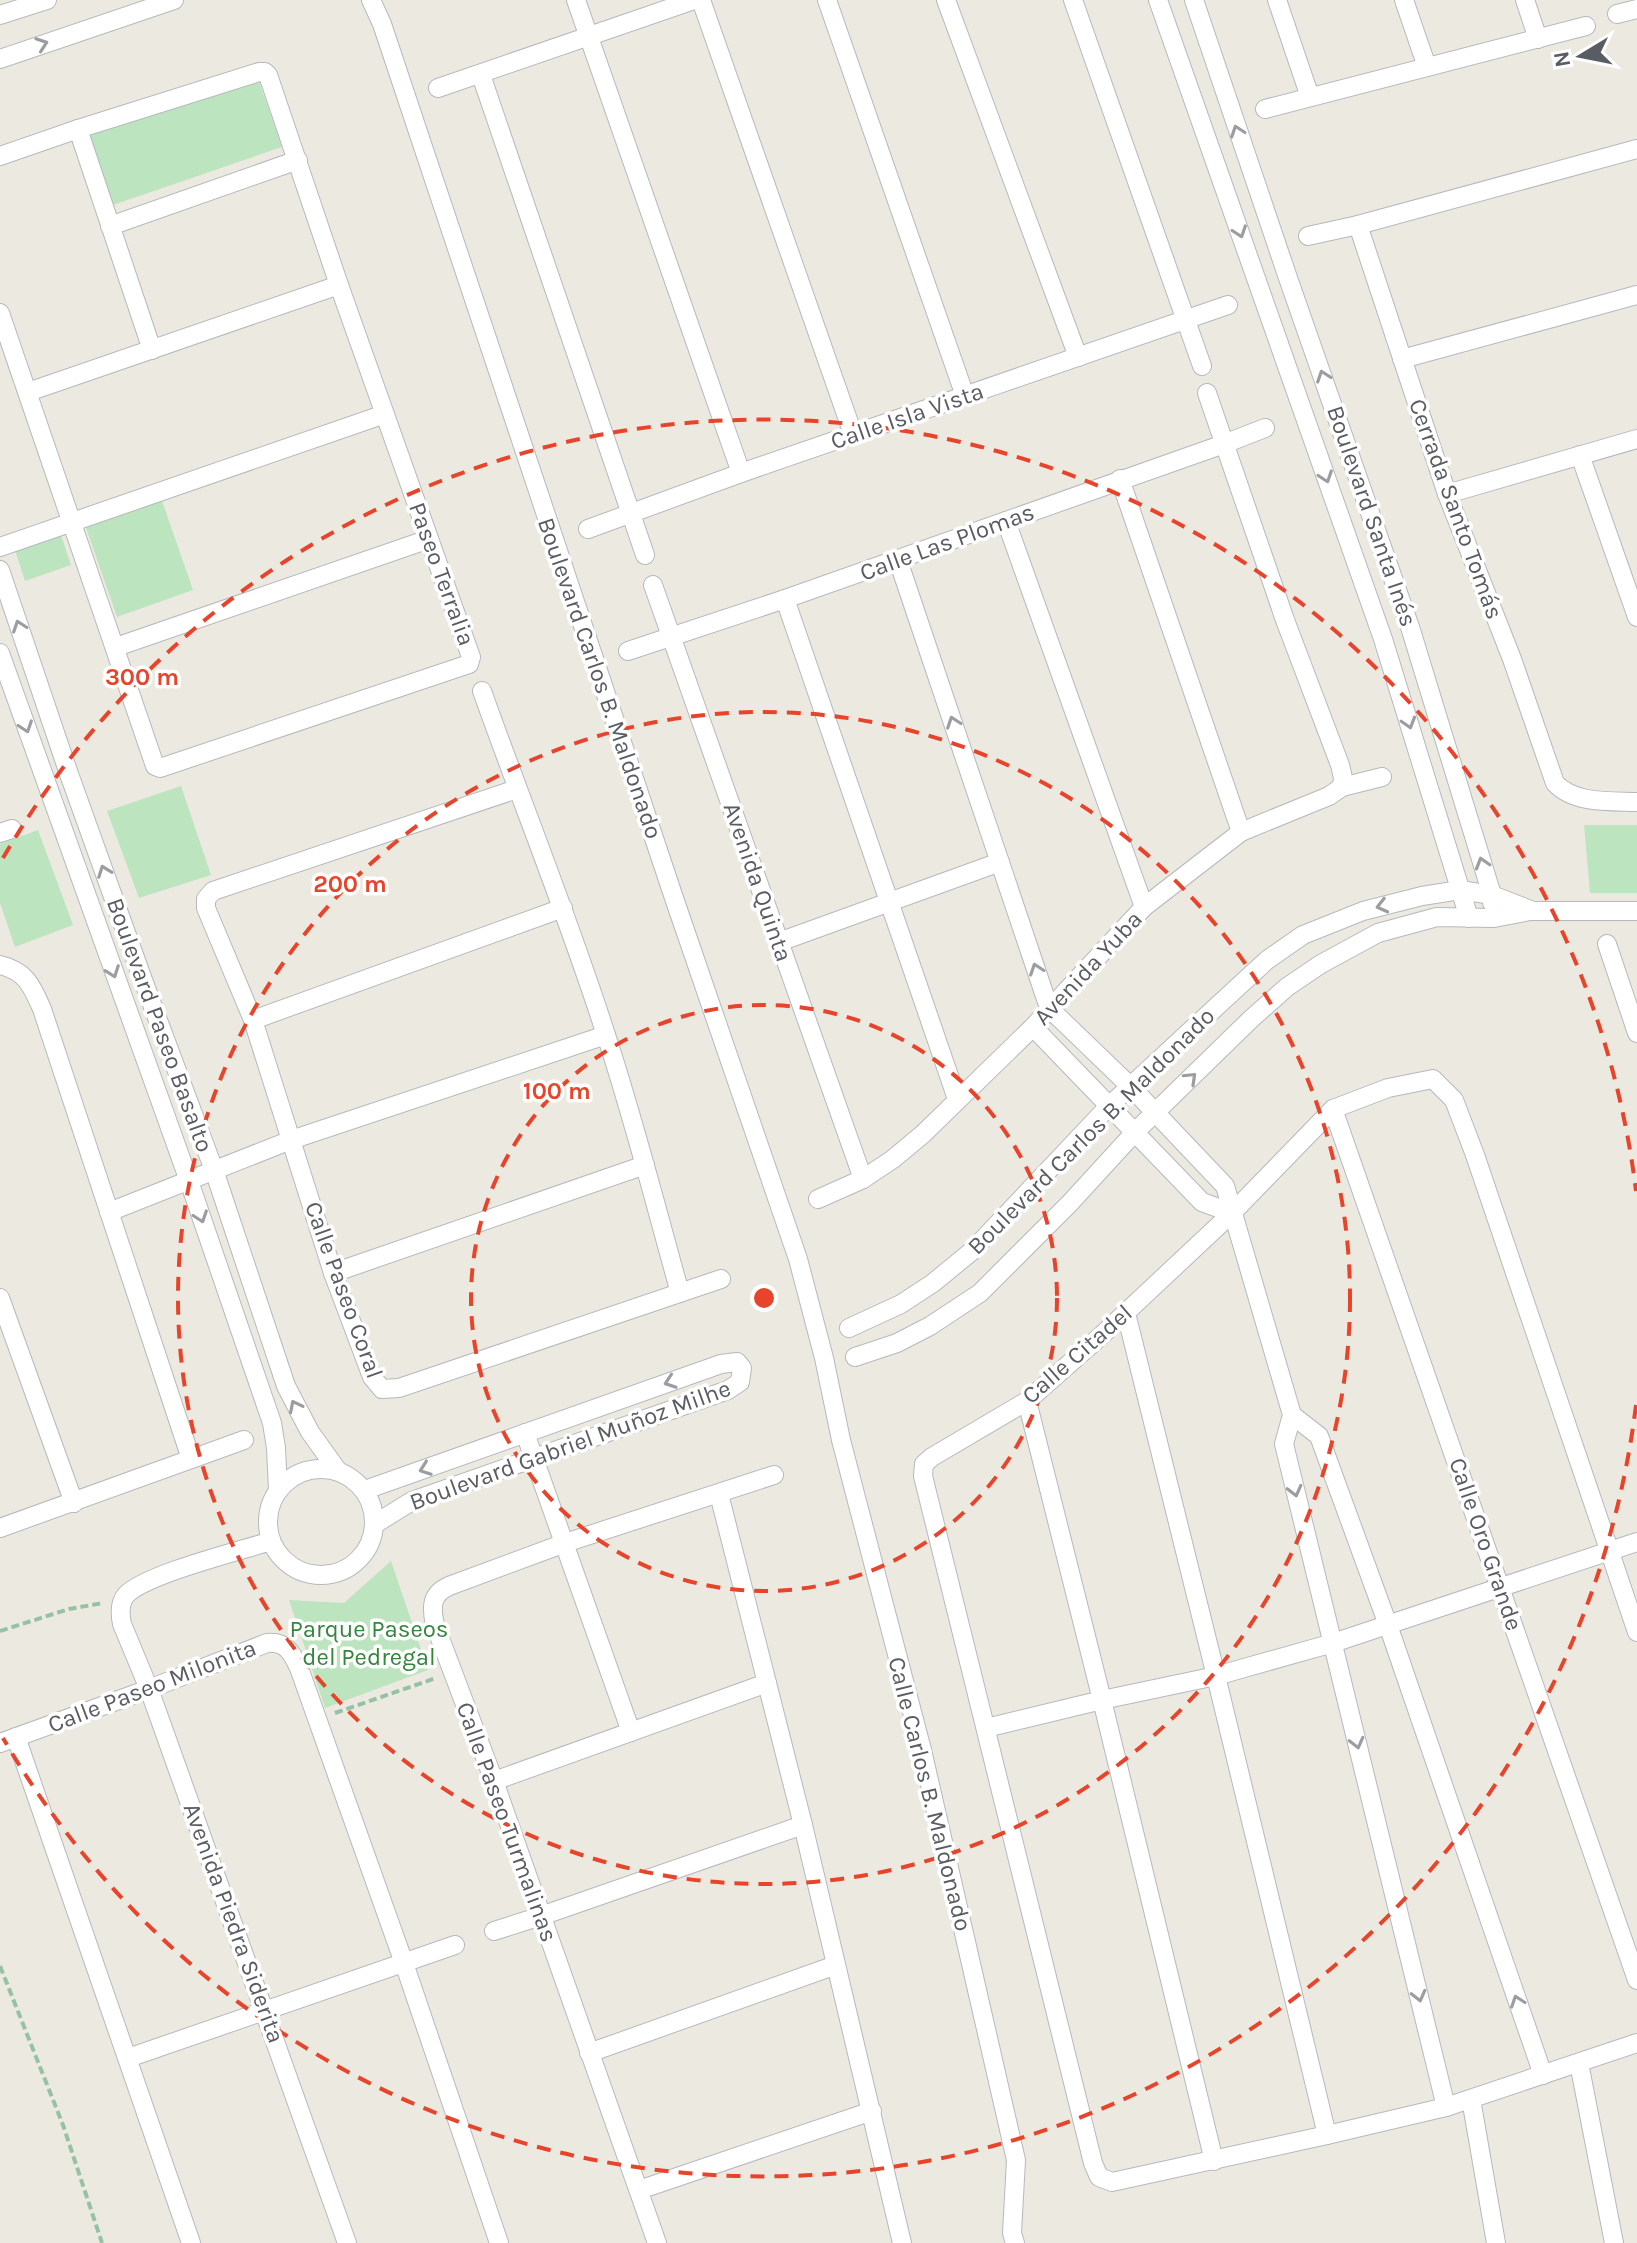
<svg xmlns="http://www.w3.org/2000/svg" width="1637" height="2243" font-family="Karla,sans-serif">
<rect width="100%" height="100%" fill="#eceae0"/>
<!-- green -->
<g fill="#bce4bf">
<polygon points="257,76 282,147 113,205 89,136"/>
<polygon points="161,498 193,590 117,617 85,525"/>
<polygon points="60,532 71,565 25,581 14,547"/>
<polygon points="181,786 211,875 139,898 107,811"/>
<polygon points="1584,825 1637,825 1637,893 1590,893"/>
<polygon points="38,830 73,925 15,947 0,903 0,844"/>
<polygon points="391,1561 428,1670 325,1708 289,1600 344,1603"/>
</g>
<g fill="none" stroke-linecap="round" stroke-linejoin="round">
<!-- street casing -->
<g stroke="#b6b8bd" stroke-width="20">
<g id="street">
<polyline points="371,0 382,24 674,898 798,1259 824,1358 841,1440 922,1750 1016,2160 1012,2233 1015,2243"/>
<polyline points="576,0 741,473"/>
<polyline points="701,0 853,434"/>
<polyline points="827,0 965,396"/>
<polyline points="946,0 1078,357"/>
<polyline points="1073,0 1202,366"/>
<polyline points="1158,0 1383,639 1469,918"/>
<polyline points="1194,0 1288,278 1410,627 1492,895 1533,911 1637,911"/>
<polyline points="1277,0 1310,97"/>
<polyline points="1404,0 1427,67"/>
<polyline points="1525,0 1538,39"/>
<polyline points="1617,14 1637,9"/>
<polyline points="0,15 47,0"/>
<polyline points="0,59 174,0"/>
<polyline points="481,75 645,555"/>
<polyline points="438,88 694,0"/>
<polyline points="1265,109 1586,26"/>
<polyline points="78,129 152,350"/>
<polyline points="0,156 78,129 259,72 265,72 268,75 339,285 471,657 469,664 160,768 155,766 0,313"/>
<path d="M1358,225L1447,494L1512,659L1555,783C1574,804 1610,801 1637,802"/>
<polyline points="110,226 298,160"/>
<polyline points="1308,236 1358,225 1637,149"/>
<polyline points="1402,359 1637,295"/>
<polyline points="28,392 339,285"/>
<polyline points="1207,393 1285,620 1340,765 1343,778 1342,787"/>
<polyline points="1580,455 1637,617"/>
<polyline points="1120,479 1241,832"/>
<polyline points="1447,494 1637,439"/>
<polyline points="1006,521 1144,907"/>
<polyline points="588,529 741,473 1228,305"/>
<polyline points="0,547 385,414"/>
<polyline points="898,560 1049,1008 1131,1087 1225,1186 1292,1415 1284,1444 1446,2107"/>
<polyline points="0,570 69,774 143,980 214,1170 286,1386 310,1432 338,1471"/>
<polyline points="653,585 863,1179"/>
<polyline points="785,599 957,1099"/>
<polyline points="116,647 429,539"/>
<polyline points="628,651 785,599 1224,444 1265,428"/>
<polyline points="0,653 189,1181 272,1423 276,1448 278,1490"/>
<path d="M482,691C523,806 569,919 606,1035C634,1120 656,1207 680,1293"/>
<polyline points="517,789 213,891 206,899 206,908 253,1020 333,1273 372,1377 382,1389 399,1388 721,1279"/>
<polyline points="0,833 12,829"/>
<polyline points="779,942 1000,862"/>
<polyline points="1607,944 1637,1033"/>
<path d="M0,965C26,971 32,986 42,1009L191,1459"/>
<polyline points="253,1020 563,908"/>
<polyline points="1033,1027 1202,1202 1232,1213"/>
<polyline points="1333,1109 1637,1980"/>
<polyline points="818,1199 863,1179 893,1159 923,1134 1033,1027 1144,907 1241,832 1329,796 1342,787 1382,777"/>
<polyline points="109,1212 291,1140 606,1035"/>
<polyline points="333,1273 645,1165"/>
<polyline points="0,1298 74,1503"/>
<polyline points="1126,1313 1216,1676 1327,2135"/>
<polyline points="849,1328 901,1304 933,1283 972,1251 1109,1106 1267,960 1303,935 1363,911 1422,896 1460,890 1492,895 1492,903"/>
<polyline points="855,1357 897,1343 930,1326 980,1293 1070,1203 1135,1132 1251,1019 1287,987 1321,964 1378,933 1437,917 1494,918 1530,911"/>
<polyline points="1027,1401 1102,1700 1214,2161"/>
<polyline points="1292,1415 1319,1436 1388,1625 1543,2075"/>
<polyline points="525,1433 631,1732"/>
<circle cx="321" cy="1522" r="53"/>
<polyline points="365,1490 721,1364 737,1362 742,1368 740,1382 728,1390 412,1501 375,1524"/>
<polyline points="719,1494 803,1825 902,2243"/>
<polyline points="0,1528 244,1440"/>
<path d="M271,1541C240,1551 146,1574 126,1595C119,1603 120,1614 122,1624L149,1689L347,2243"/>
<polyline points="1637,1632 1475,1155 1454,1100 1433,1079 1388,1088 1333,1109 1232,1213 1103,1334 1027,1401 932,1457 924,1464 923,1476 1093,2163 1099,2177 1112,2182 1327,2135 1446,2107 1637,2043"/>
<polyline points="986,1728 1102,1700 1216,1676 1333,1643 1637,1542"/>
<polyline points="16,1737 191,2243"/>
<path d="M0,1743L149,1689L267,1643C286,1641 292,1653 299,1668L404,1963L499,2243"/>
<polyline points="494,1781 767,1683"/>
<polyline points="494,1931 541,1916 803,1825"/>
<polyline points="589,2053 836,1965"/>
<polyline points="128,2058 455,1945"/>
<polyline points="1579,2063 1614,2243"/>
<polyline points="1471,2099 1496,2243"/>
<polyline points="639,2190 872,2111"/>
<path d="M657,2243L494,1781L435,1625C431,1607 431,1594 449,1586L565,1543L774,1475"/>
</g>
</g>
<!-- path -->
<g stroke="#95c2a4" stroke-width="4" stroke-dasharray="8 4" stroke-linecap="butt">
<polyline points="0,1631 69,1609 103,1603"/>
<polyline points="335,1713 436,1678"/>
<polyline points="0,1966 63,2125 102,2243"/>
</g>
<!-- street -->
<use href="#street" stroke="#fff" stroke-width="18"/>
</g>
<!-- one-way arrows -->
<defs><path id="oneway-chevron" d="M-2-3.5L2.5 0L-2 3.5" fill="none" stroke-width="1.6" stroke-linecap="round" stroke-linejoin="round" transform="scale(2)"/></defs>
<g stroke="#9b9da1">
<use href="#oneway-chevron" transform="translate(42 44) rotate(-19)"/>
<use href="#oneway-chevron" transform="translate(1237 131) rotate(-109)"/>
<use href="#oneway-chevron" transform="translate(1240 232) rotate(71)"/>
<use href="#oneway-chevron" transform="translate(1323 376) rotate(-109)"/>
<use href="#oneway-chevron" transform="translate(1326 477) rotate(71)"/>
<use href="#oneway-chevron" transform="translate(19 626) rotate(-109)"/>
<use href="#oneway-chevron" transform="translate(953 722) rotate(-109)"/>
<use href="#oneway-chevron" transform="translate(1409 723) rotate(73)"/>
<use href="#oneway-chevron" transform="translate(26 727) rotate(71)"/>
<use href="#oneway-chevron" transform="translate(1482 863) rotate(-107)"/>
<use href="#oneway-chevron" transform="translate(104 871) rotate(-110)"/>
<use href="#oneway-chevron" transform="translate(1382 906) rotate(166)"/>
<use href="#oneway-chevron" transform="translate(1036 969) rotate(-109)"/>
<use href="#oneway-chevron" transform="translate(113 972) rotate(70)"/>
<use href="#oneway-chevron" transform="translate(1191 1078) rotate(-44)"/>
<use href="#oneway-chevron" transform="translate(201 1217) rotate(71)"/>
<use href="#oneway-chevron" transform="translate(670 1382) rotate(161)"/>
<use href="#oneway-chevron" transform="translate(295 1406) rotate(-117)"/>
<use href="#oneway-chevron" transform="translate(425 1469) rotate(160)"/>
<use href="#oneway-chevron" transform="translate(1295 1491) rotate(76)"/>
<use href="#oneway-chevron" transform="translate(1357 1743) rotate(76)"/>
<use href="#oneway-chevron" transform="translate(1419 1996) rotate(76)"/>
<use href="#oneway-chevron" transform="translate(1517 2001) rotate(-109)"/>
</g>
<!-- distance rings -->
<g fill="none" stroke="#e8442b" stroke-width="4" stroke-dasharray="14 10">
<circle cx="764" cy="1298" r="293"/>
<circle cx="764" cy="1298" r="586"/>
<path d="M1636 1405A879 879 0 0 1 3 1738M3 858A879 879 0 0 1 1636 1191"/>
</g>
<g text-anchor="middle" stroke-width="7" stroke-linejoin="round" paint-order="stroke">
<!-- street labels -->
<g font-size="24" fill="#595c62" stroke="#fff">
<text transform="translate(907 416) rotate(-19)" y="8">Calle Isla Vista</text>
<text transform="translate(1456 509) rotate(70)" y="8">Cerrada Santo Tomás</text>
<text transform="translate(1372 516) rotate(71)" y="8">Boulevard Santa Inés</text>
<text transform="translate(947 542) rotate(-20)" y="8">Calle Las Plomas</text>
<text transform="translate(442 574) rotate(70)" y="8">Paseo Terralia</text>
<text transform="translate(600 678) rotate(71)" y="8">Boulevard Carlos B. Maldonado</text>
<text transform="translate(758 882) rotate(71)" y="8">Avenida Quinta</text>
<text transform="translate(1088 968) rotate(-47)" y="8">Avenida Yuba</text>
<text transform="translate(160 1025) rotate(70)" y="8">Boulevard Paseo Basalto</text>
<text transform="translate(1091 1131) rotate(-45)" y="8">Boulevard Carlos B. Maldonado</text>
<text transform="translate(344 1290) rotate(70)" y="8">Calle Paseo Coral</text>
<text transform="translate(1077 1354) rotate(-41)" y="8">Calle Citadel</text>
<text transform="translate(570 1445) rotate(-20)" y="8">Boulevard Gabriel Muñoz Milhe</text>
<text transform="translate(1486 1544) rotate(71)" y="8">Calle Oro Grande</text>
<text transform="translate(152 1686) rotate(-21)" y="8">Calle Paseo Milonita</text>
<text transform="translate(930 1794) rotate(76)" y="8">Calle Carlos B. Maldonado</text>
<text transform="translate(507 1822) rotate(70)" y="8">Calle Paseo Turmalinas</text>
<text transform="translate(234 1923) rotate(70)" y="8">Avenida Piedra Siderita</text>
</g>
<!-- park labels -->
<g font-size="24" fill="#35853d" stroke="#fff">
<text x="369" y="1637">Parque Paseos<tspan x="369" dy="28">del Pedregal</tspan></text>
</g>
</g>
<circle cx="764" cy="1298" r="12" fill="#e8442b" stroke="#fff" stroke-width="4"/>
<g font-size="24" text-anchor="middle" font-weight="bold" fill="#e8442b" stroke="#fff" stroke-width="7" stroke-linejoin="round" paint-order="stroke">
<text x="142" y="685">300 m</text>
<text x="350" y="892">200 m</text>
<text x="557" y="1099">100 m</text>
</g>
<!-- north arrow -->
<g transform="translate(1581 56) rotate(260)" stroke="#ffffff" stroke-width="6" paint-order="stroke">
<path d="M0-6L14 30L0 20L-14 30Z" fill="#595c62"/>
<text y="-12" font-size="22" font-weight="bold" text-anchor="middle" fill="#595c62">N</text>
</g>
</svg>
